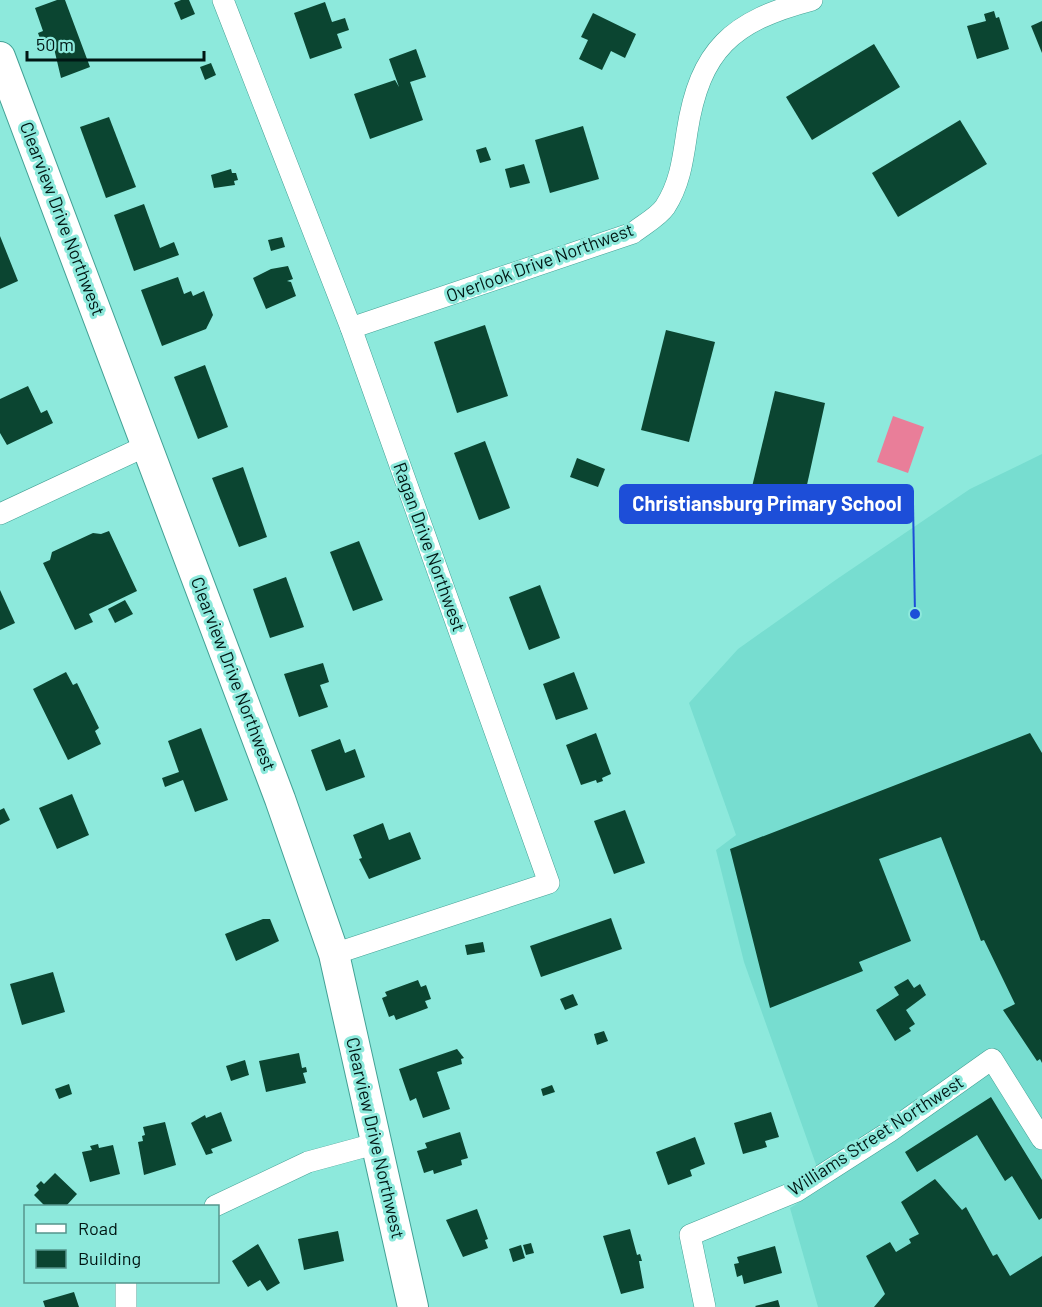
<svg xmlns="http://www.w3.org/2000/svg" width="1042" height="1307" font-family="Barlow,sans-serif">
<rect width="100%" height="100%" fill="#8de9dc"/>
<!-- built -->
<polygon fill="#77ddd0" points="1042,454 1042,1307 818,1307 790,1208 824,1187 744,962 716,850 736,835 689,703 738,649 837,579 970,489"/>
<!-- green -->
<polygon fill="#e97e99" points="893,416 924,427 908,473 877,462"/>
<!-- building -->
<g fill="#0b4531">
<polygon points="57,0 65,0 90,67 61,78 53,44 43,47 38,33 43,31 35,8"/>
<polygon points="181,0 189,0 195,14 181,20 174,3"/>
<polygon points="325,2 332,22 345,18 349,30 337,34 342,48 310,59 294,13"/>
<polygon points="994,11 996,18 999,17 1009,49 977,59 967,26 986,21 984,14"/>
<polygon points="593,13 636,34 625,58 611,51 602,70 579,59 588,40 581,37"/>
<polygon points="1042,21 1042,53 1031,26"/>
<polygon points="874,44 900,87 812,140 786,97"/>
<polygon points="416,49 426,77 410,82 423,120 370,139 354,94 395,80 399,87 389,59"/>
<polygon points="211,63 216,75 205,80 200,67"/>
<polygon points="109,117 136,187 106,198 80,127"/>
<polygon points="960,120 987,164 898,217 872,173"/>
<polygon points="583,126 599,179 550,193 535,140"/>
<polygon points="486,147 491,160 480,163 476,150"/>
<polygon points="524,164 530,183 510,188 505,169"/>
<polygon points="231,169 232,173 236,173 238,180 234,181 235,185 214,188 211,175"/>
<polygon points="144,204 160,248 174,242 179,255 134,271 114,215"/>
<polygon points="0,236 18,281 0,289"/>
<polygon points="282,237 285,247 271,251 268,240"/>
<polygon points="288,266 293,279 287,281 291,282 296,296 266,309 253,278 271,269"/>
<polygon points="178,277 184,294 191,291 193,296 204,291 213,315 206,329 162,346 141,290"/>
<polygon points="485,325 508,396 457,413 434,342"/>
<polygon points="666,330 715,342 689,442 641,430"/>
<polygon points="205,365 228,427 198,439 174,377"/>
<polygon points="28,386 41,413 47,410 53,423 7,445 0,433 0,399"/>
<polygon points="775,391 825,403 803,503 751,491"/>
<polygon points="485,441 510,508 479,520 454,453"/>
<polygon points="577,458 605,469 598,487 570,477"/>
<polygon points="243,467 267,537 239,547 212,478"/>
<polygon points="109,531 137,591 89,614 93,622 75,630 43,563 50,560 52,552 93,533 101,534"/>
<polygon points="359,541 383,600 353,611 330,552"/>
<polygon points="286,577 304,627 270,638 253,589"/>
<polygon points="540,585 560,638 529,650 509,597"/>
<polygon points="0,590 15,623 0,630"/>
<polygon points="125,600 133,614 115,623 108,609"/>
<polygon points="323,663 329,682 320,685 328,707 299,717 284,674"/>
<polygon points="66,672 73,685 77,683 99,728 95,731 101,744 68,760 33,689"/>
<polygon points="574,672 588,709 556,720 543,684"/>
<polygon points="201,728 228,800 195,812 183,780 165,787 162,778 179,772 168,741"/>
<polygon points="596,733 611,774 602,778 603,781 597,783 596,780 581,785 566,745"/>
<polygon points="1030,733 1042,753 1042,1063 1040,1059 1037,1061 1003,1010 1015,1004 984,940 981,941 941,837 879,859 911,941 859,962 863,971 770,1008 730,849"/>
<polygon points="340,739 345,753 355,749 365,777 326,791 311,750"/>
<polygon points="72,794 89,835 57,849 39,808"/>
<polygon points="4,808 10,820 0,825 0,810"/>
<polygon points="625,810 645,863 614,874 594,821"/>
<polygon points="383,823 389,840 410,832 421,859 369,879 359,859 362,858 353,835"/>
<polygon points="611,918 622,949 541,977 530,946"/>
<polygon points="263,919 270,919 279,941 236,961 225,934"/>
<polygon points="483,942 485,952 467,955 465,945"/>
<polygon points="53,972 65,1012 22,1025 10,984"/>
<polygon points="908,979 914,988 920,984 926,995 906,1010 915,1024 909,1028 911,1031 895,1041 876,1010 899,995 894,987"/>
<polygon points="418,980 421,987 426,985 431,999 425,1001 428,1008 396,1020 394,1015 389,1017 382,998 387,996 385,992"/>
<polygon points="573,994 578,1005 565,1010 560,999"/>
<polygon points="604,1031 608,1041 597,1045 594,1034"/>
<polygon points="457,1049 464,1058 461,1059 462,1064 437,1072 450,1109 423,1118 416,1098 410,1101 399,1069"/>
<polygon points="299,1053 302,1068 306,1067 307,1072 303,1073 306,1083 266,1092 259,1061"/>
<polygon points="245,1060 249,1075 231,1081 226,1066"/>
<polygon points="69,1084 72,1094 59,1099 55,1089"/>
<polygon points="552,1085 555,1092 543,1096 541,1089"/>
<polygon points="991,1097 1042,1180 1042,1218 1039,1220 1012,1176 1005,1181 977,1135 917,1172 905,1152"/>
<polygon points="221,1112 232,1141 211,1149 213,1153 206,1155 191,1123 205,1115 206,1118"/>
<polygon points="771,1112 779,1137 765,1141 767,1147 743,1154 734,1123"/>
<polygon points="165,1122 176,1165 144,1175 138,1142 143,1141 142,1136 145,1135 143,1127"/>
<polygon points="460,1132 468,1158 461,1160 462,1165 434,1174 433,1170 424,1173 417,1151 427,1148 425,1143"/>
<polygon points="695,1137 705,1164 690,1170 692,1176 668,1185 656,1152"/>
<polygon points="98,1144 99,1148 113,1145 120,1174 90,1182 82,1152 92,1150 90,1146"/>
<polygon points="55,1173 77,1194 66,1206 45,1206 34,1195 39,1190 36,1186 41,1181 44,1184"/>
<polygon points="935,1179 962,1210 966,1207 993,1256 997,1254 1010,1276 1042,1256 1042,1307 874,1307 885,1294 866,1256 890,1242 896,1252 911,1243 909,1239 919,1234 901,1202"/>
<polygon points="477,1209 488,1239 485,1240 488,1248 463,1257 446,1220"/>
<polygon points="630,1229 637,1255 640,1254 642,1261 639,1261 644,1288 621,1294 603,1236"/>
<polygon points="338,1231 344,1261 304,1270 298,1239"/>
<polygon points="531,1243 534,1253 526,1255 523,1245"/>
<polygon points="258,1244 280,1283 267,1291 260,1280 248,1287 232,1261"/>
<polygon points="521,1245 525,1258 513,1262 509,1249"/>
<polygon points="775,1246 782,1273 744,1284 742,1275 737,1277 734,1264 739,1263 737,1257"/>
<polygon points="74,1292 79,1307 45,1307 43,1301"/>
<polygon points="778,1300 780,1307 756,1307 755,1306"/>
</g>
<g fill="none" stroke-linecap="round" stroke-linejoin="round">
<!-- street casing -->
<g stroke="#43a195" stroke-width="22">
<g id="street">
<polyline points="223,0 351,328 549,883 334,954"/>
<path d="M351,328L633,233C643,225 658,217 665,207C680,184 683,159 687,132C700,49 732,21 812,0"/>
<polyline points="0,514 148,445"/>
<polyline points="215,1206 308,1162 378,1143"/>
<polyline points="126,1307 126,1282"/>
<polyline points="705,1307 690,1235 797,1191 889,1132 992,1059 1042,1139"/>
</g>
</g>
<!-- secondary casing -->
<g stroke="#43a195" stroke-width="32">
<polyline id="secondary" points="0,57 280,799 334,954 413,1307"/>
</g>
<!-- street -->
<use href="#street" stroke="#fff" stroke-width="21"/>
<!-- secondary -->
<use href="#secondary" stroke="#fff" stroke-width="30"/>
</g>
<g text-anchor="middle" stroke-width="6" stroke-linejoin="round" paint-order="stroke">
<!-- street labels -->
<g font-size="18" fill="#001714" stroke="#8de9dc">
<text transform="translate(62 219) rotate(69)" y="6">Clearview Drive Northwest</text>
<text transform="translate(540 263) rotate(-20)" y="6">Overlook Drive Northwest</text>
<text transform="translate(429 547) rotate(70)" y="6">Ragan Drive Northwest</text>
<text transform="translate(233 674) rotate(69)" y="6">Clearview Drive Northwest</text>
<text transform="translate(876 1136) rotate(-33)" y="6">Williams Street Northwest</text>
<text transform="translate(375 1138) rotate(77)" y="6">Clearview Drive Northwest</text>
</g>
</g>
<!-- callouts -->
<path fill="none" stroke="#1d4ed8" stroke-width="2" d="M915 614L913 504"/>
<circle fill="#1d4ed8" stroke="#8de9dc" stroke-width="2" cx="915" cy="614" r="6"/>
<rect fill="#1d4ed8" stroke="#1d4ed8" stroke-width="2" x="620" y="485" width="293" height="38" rx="6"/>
<g font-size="20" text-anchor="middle" font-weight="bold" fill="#fff">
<text x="767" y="511">Christiansburg Primary School</text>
</g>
<!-- legend -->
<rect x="24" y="1205" width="195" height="78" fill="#8de9dc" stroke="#55958c" stroke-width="1.5"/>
<rect x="36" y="1224" width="30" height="9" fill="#ffffff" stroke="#55958c" stroke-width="1.5"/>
<text x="78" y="1235" font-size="18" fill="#001714">Road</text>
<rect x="36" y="1250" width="30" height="18" fill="#0b4531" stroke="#55958c" stroke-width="1.5"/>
<text x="78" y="1265" font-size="18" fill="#001714">Building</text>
<!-- scale -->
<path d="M27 51v9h177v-9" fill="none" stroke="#001714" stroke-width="3"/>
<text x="36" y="51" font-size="18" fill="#001714" stroke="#8de9dc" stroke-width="4.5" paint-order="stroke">50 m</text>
</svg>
